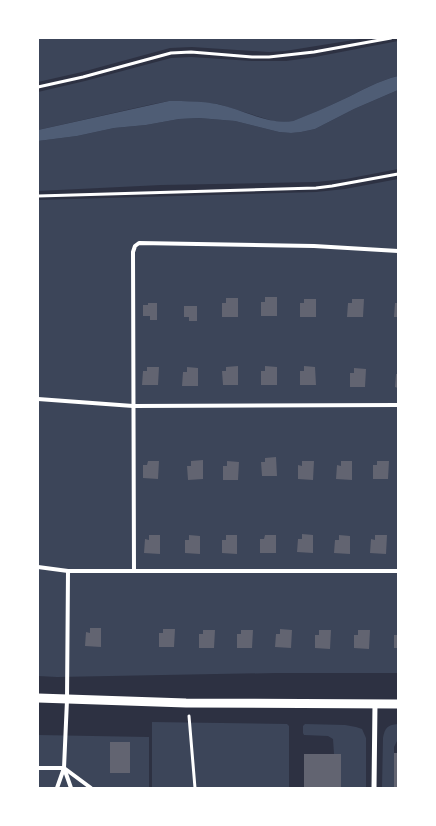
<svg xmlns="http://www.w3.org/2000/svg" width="436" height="826" font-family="'PT Sans Narrow',sans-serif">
<rect width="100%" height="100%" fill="#2d3142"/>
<!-- green -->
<g fill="#3c4559">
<polygon points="38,38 366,38 285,51 269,52 192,47 170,48 82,72 38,82"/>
<path d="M398,41V76C378,81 363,90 344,99C328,107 311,114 293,121L285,122L273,121L218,104L186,101H169L149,105L38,130V92L85,81L171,58L191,57L252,61H286L315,57Z"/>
<polygon points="398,90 398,169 346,179 316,182 161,185 38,191 38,141 77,136 114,128 146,125 179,119 199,118 235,121 279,132 291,133 301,132 315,129 354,109"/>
<polygon points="398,179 398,673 276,673 57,677 38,676 38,200 316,192 345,189"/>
<polygon points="152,722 287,724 289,726 289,788 152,788"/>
<polygon points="305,724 345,725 356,727 362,729 366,738 366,788 341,788 341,754 334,754 333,739 328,736 304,735 303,733 303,726"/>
<path d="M398,724V739L394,747V788H382L383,738C385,727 388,725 398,724Z"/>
<polygon points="38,735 149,737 149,788 38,788"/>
</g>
<!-- water -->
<path fill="#4f5d75" d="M398,76V90L354,109L315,129L301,132L291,133L279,132L235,121L199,118L179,119L146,125L114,128L77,136L38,141V130L169,101C185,101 201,101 217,104C242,109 267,125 293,121C310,114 328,107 344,99C363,90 378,81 398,76Z"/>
<!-- building -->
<g fill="#626471">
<polygon points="265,297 277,297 277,316 261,316 261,302 265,302"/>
<polygon points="226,298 238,298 238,317 222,317 222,303 226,303"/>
<polygon points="304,299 316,299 316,317 300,317 300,303 304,303"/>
<polygon points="352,299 364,299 363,317 347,317 348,303 352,303"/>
<polygon points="148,303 157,303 157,320 150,320 150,316 143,316 143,305 148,305"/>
<polygon points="395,303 398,303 398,317 394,317"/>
<polygon points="184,306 197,306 197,321 189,321 189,317 184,317"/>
<polygon points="238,366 238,385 223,385 222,371 226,371 226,367"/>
<polygon points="265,366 277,367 277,385 261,385 261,371 265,371"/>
<polygon points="304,366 315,367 316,385 300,385 300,371 304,371"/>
<polygon points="147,367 159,367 158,385 142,385 143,371 147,371"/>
<polygon points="187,367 198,368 198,386 182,386 183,372 187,372"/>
<polygon points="354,368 366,369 365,387 350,387 350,373 354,373"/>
<polygon points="396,374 398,374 398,388 395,387"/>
<polygon points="276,457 277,476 262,476 261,462 265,462 265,458"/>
<polygon points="203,460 203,479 188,480 187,466 191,466 191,461"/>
<polygon points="148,461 159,461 158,479 143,478 143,465 147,465"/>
<polygon points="227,461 239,462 238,480 223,480 223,466 227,466"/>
<polygon points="302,461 314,461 313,480 298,479 298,465 302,466"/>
<polygon points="341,461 352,461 352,480 336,479 337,465 341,466"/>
<polygon points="377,461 389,461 388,479 373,479 373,465 377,465"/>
<polygon points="302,534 313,535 313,553 297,552 298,539 302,539"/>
<polygon points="149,535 160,535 160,554 144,553 145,539 149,540"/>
<polygon points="189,535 200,536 200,554 185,553 185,540 189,540"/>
<polygon points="226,535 237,535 237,554 222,553 222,540 226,540"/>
<polygon points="265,535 276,535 276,553 260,553 260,539 264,539"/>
<polygon points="339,535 350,536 350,554 334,553 335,540 339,540"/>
<polygon points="375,535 387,535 386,554 370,553 371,539 375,540"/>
<polygon points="90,628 101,628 101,647 85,646 86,632 90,633"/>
<polygon points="163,629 175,629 174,647 159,647 159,633 163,633"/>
<polygon points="280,629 292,630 291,648 275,647 276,634 280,634"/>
<polygon points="203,630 215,630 214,648 199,648 199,634 203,634"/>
<polygon points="241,630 253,630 252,648 237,648 237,634 241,634"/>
<polygon points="319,630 331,630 330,649 315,648 315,635 319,635"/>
<polygon points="358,630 370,630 369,649 354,648 354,635 358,635"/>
<rect x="394" y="635" width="4" height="13"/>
<rect x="110" y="742" width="20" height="31"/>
<rect x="394" y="753" width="4" height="35"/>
<rect x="304" y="754" width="37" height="34"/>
</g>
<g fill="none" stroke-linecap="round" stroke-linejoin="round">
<!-- path -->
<g stroke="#fff" stroke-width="3">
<polyline points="38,87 83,77 171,53 191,52 252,57 269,57 314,52 391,38"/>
<polyline points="38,196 316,188 332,186 398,174"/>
<polyline points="189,716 195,788"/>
</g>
<!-- service -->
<g stroke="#fff" stroke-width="4">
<polyline points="38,399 133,406 398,405"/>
<polyline points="38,567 68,571 398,571"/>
<polyline points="134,571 133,252 135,246 139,243 314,246 398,251"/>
<polyline points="38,768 64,768"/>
<polyline points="64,768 91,788"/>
<polyline points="64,768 71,788"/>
<polyline points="57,788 64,768 67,700 68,571"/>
</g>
<!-- minor -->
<polyline stroke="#fff" stroke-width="5" points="374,788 375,704"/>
<!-- tertiary -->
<polyline stroke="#fff" stroke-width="9" points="38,698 186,703 398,704"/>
</g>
<!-- border -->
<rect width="436" height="826" fill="none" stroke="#ffffff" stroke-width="78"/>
</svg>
